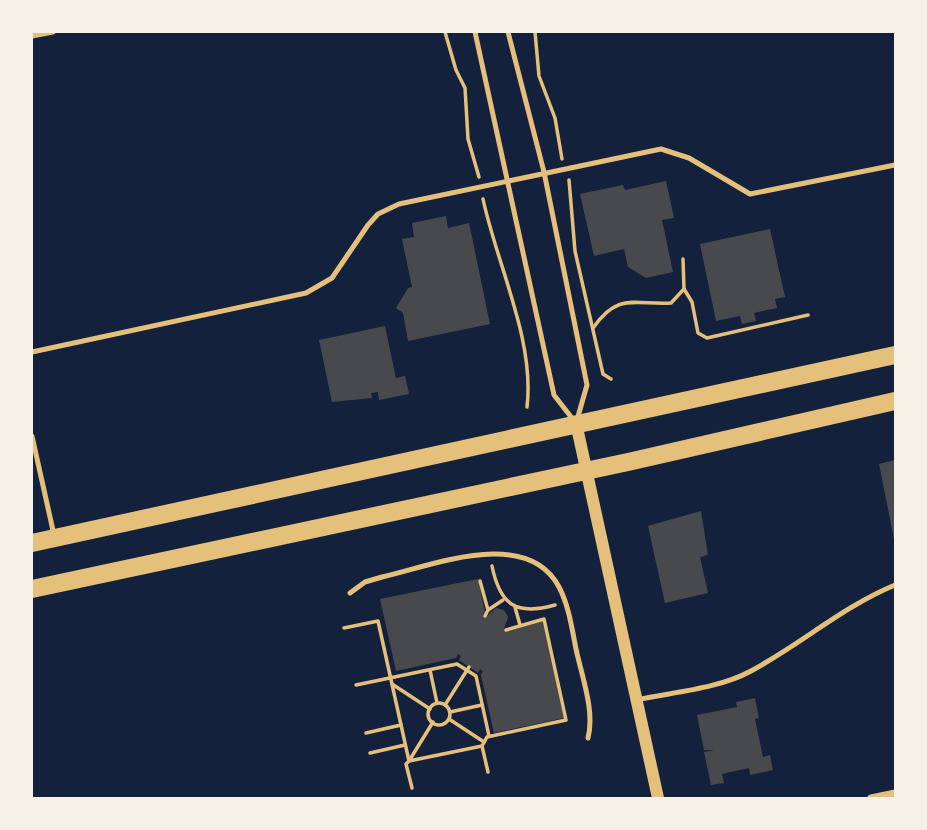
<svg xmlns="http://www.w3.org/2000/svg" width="927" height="830" font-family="Poppins,sans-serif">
<rect width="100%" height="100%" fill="#14213d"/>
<!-- building -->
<g fill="#48494c">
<polygon points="666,181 674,218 662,220 673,272 646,278 628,267 624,249 594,256 580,194 623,185 625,190"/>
<polygon points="446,216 448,228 469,223 490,324 408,341 403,313 396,308 408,288 412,287 402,239 414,237 412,223"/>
<polygon points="770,229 785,297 775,299 777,308 754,313 756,321 742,324 740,316 716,321 700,244"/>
<polygon points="385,326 396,378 405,376 409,394 379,400 378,392 371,393 372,398 332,402 319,340"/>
<polygon points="895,460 895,539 894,539 879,464"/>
<polygon points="701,511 708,555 700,557 708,593 665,603 648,526"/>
<polygon points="478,579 485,612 483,615 486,617 496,608 504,610 508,617 504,629 509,631 543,621 564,718 494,733 481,675 483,671 480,669 478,673 459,660 461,656 458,654 456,658 396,671 380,599"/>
<polygon points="755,698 759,718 755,719 763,757 770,755 773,770 750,775 749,768 722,774 724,783 711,785 704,752 714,750 704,750 697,715 737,707 736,702"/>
</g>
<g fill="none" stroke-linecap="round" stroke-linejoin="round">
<!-- path -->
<g stroke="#e5c07b" stroke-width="3.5">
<polyline points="445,32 456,70 465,88 468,139 479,177"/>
<polyline points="535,32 539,76 555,118 562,159"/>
<polyline points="569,180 575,251 603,374 611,379"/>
<path d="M483,199C497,265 535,340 527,407"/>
<polyline points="684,289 692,302 698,333 707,338 808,315"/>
<path d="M593,328C618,292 634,305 671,303L684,289L683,259"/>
<path d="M492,566C500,605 516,616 555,605"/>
<polyline points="480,581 488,610 485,616"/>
<polyline points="515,607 520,625"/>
<polyline points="488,610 503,600"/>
<polyline points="344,628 378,621 409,761 406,764 412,788"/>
<polyline points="430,670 437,703"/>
<polyline points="392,684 430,709"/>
<polyline points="356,685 457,664 476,676 489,736"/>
<circle cx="439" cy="714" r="11"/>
<polyline points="445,705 469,667"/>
<polyline points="450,712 482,705"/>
<polyline points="449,719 484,742"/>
<polyline points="433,722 409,761 482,746"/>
<polyline points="366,733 401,725"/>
<polyline points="370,753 405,745"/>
<polyline points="488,772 482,746 487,737 566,720 544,619 506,630"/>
</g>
<!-- service -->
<g stroke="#e5c07b" stroke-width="5">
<polyline points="475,32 554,395 575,422"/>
<polyline points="508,32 544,172 587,385 577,420"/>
<polyline points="32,36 53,32"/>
<polyline points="32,352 306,293 332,278 368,225 378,214 399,204 661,149 689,158 750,194 895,165"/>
<polyline points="32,436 54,535"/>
<path d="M350,593L365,582L382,577C434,565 527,527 559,587C569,606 572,629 576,649C582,677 595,711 588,738"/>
<path d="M636,700C673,692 718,689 751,671C801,644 844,606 895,585"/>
</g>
<!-- minor -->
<polyline stroke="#e5c07b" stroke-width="7" points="871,798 895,793"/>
<!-- tertiary -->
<polyline stroke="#e5c07b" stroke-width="12" points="576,423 658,798"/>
<!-- primary -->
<g stroke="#e5c07b" stroke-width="18">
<polyline points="32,543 895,355"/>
<polyline points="32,589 628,462 895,401"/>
</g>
</g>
<!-- border -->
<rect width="927" height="830" fill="none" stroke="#f6f1e7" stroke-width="66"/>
</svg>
